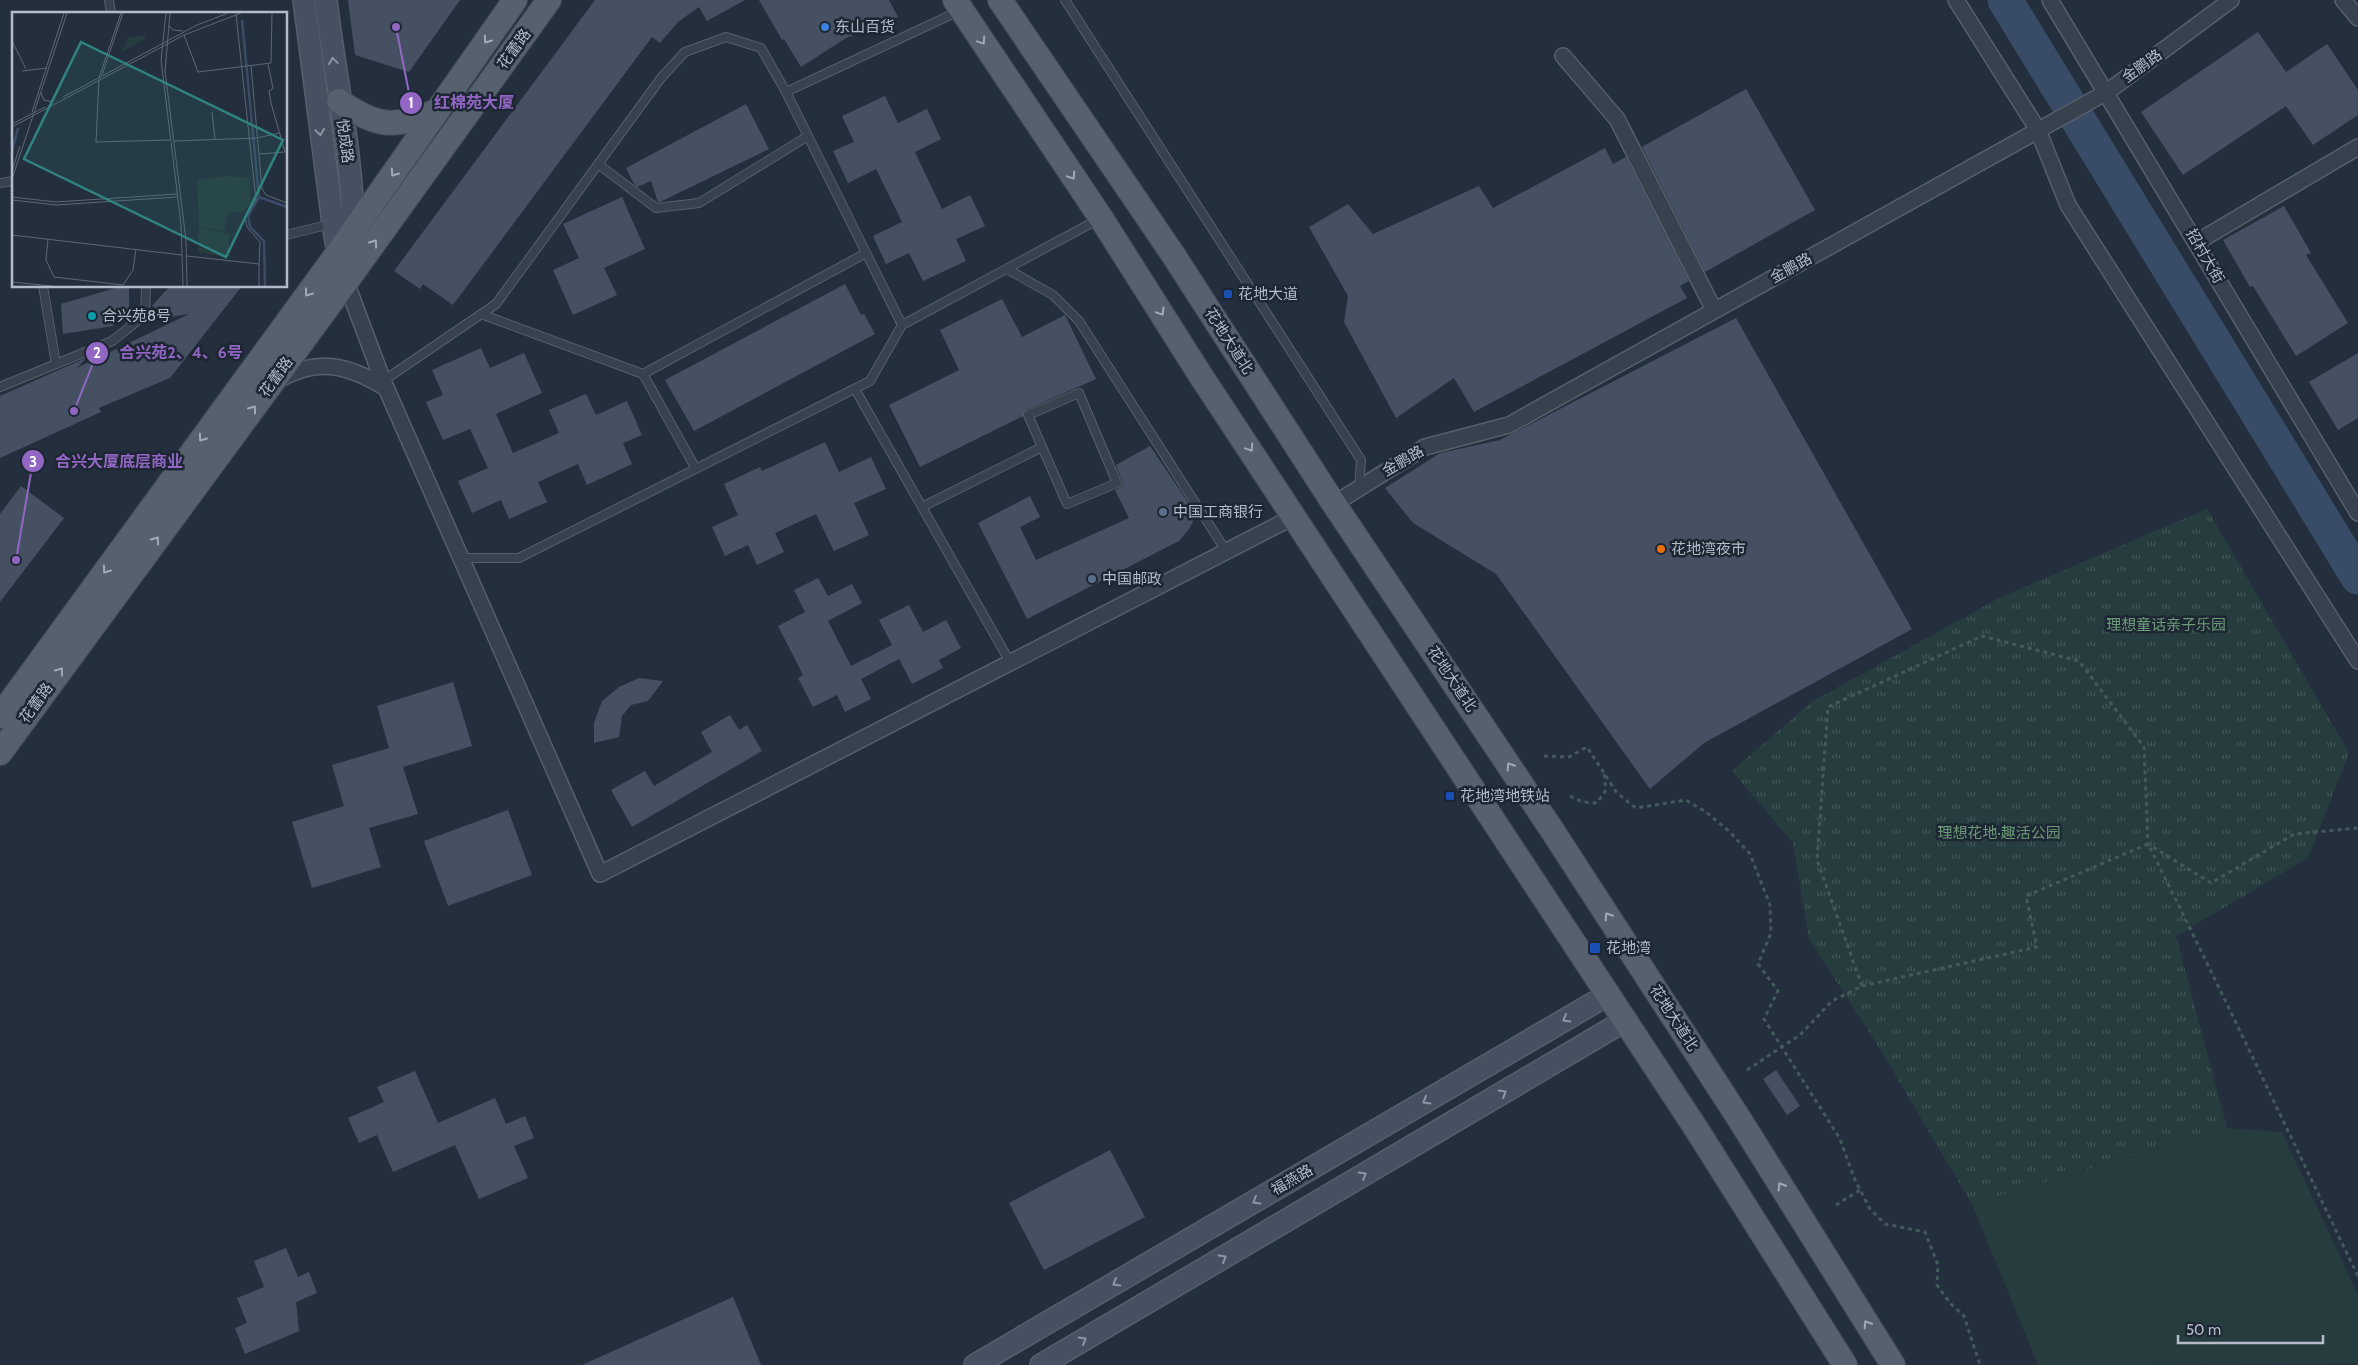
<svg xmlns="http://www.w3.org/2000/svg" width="2358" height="1365" font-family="Cabin,'Noto Sans SC',sans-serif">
<defs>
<pattern id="park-tufts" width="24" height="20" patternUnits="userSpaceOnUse" patternTransform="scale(1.25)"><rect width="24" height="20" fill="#263c3f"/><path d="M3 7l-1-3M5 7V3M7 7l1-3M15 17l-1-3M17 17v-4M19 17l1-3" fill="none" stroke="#435659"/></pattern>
</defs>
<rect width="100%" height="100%" fill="#242f3e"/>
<!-- park -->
<polygon fill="url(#park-tufts)" points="2207,509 2349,753 2308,858 2176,936 2227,1128 1972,1204 1877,1044 1809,939 1793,843 1732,771 1813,701 2001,597"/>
<!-- garden -->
<polygon fill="#263c3f" points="2227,1128 2282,1132 2358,1295 2358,1364 2038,1365 1972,1204"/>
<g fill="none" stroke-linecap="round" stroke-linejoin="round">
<!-- river -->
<polyline stroke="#394c67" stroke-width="35" points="2005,0 2358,577"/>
</g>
<!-- building -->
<g fill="#455162">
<polygon points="348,0 460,0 409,72 355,55"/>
<polygon points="595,0 745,0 707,21 699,7 678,22 660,43 652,37 453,305 423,284 420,289 394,271"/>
<polygon points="759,0 889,0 898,17 846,38 801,67 784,39 782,40"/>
<polygon points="2258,32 2286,72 2327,44 2358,90 2358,115 2313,145 2286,106 2183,175 2141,112"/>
<polygon points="1746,89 1815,210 1705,272 1642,147"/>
<polygon points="885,96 898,123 927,109 941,139 915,152 942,209 970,195 985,226 956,239 966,261 923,281 909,253 886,264 873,236 902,222 876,169 848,183 833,151 854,142 842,116"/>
<polygon points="746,104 769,149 660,202 658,202 651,181 637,187 634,184 626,168"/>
<polygon points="1605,148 1613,164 1626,157 1689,281 1680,286 1687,298 1474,412 1454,378 1396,418 1344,322 1348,296 1309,227 1348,204 1373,234 1479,186 1493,208"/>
<polygon points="622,197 645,249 604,268 617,295 573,315 553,270 579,258 563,224"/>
<polygon points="2284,206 2311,253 2306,255 2348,323 2296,356 2253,286 2250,287 2223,240"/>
<polygon points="845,284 861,315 864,314 875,334 694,431 665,380"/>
<polygon points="122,286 129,286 129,307 113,326 63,334 61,304"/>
<polygon points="170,286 242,286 170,378 99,408 101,412 0,458 0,396 86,358 77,368 189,314 170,317 152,306"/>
<polygon points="1002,299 1022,337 1065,315 1096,379 1026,410 1023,416 920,467 889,405 959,370 940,330"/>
<polygon points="1736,318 1912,629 1704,743 1650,789 1496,574 1413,523 1385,488 1440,453 1500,440"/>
<polygon points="481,348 490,368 524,353 542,393 496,414 513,453 559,433 549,410 586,394 596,415 627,401 642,435 623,443 632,464 587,485 578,464 538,482 547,502 509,519 501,500 472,513 458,481 488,468 470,429 443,440 426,402 443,395 432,370"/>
<polygon points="2358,353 2358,418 2338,430 2309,382"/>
<polygon points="825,442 839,472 871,457 886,489 854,503 869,535 834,551 816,514 775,533 784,552 757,565 748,545 725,556 712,527 738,515 724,484 760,467 762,471"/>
<polygon points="1150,446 1190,505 1193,522 1189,529 1179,541 1027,619 978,523 1030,496 1040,517 1020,527 1036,560 1129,518 1115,490 1121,487 1123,483 1116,465"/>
<polygon points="21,486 64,518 0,602 0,514"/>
<polygon points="818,578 828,596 852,584 862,603 828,621 851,666 892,645 879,620 909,605 923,632 946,620 961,648 939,660 943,668 912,684 899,659 861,679 871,699 845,712 837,695 813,707 798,678 803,675 778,626 805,612 794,590"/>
<polygon points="639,678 663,681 648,701 631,705 622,716 619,737 594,743 594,723 602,701 619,687"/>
<polygon points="453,682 472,746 403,767 418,814 369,828 381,867 312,888 292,822 344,806 332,765 389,748 377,706"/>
<polygon points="730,715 739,730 747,725 762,751 632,827 611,790 645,771 654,786 712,752 701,732"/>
<polygon points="508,810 532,875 448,906 424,841"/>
<polygon points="1776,1070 1800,1106 1787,1115 1763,1079"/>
<polygon points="415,1071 438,1123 495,1098 506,1124 525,1116 534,1138 514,1146 528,1178 479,1199 455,1145 393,1172 377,1135 359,1143 348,1118 384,1102 377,1087"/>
<polygon points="1110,1150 1145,1217 1044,1270 1009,1203"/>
<polygon points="286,1248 298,1277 309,1272 317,1293 296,1302 299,1331 245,1354 235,1328 247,1323 237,1298 264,1287 254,1261"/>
<polygon points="733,1297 761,1365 582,1365"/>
</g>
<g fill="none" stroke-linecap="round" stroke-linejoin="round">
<!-- lane casing -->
<g stroke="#565f6c" stroke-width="10">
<g id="lane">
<polyline points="109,0 111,14"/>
<polyline points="1065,0 1361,460 1359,488"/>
<polyline points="786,92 959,11"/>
<polyline points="598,164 656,208 699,203 808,136"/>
<polyline points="0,183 14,181"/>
<polyline points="286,235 331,224"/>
<polyline points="1007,269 1053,295 1079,321 1226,551"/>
<polyline points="43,286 56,364"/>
<polyline points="481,314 643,374 696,469"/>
<polyline points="643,374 866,253"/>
<polyline points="383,381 496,304 661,78 685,52 726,37 761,48 786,92 902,325"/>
<polyline points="0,387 112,341 145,315 146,288"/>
<polyline points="855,389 1010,662"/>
<polygon points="1079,393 1117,483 1067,504 1028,415"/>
<polyline points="922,507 1042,447"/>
<polyline points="461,558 519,558 870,381 902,325 1099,219"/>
</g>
</g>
<!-- street casing -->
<g stroke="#565f6c" stroke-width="18">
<g id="street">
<polyline points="1956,0 2038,130 2068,205 2358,661"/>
<polyline points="2050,0 2358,513"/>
<polyline points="2343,0 2358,18"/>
<polyline points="1563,56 1617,119 1714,310"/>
<polyline points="2197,242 2358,147"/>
<polyline points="346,282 383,381 600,874 1295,516"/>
<path d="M278,380C318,357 348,365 386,388"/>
<polyline points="1334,504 1425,447 1509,425 2107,92 2231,0"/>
</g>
</g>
<!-- secondary casing -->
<g stroke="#565f6c" stroke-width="24">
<g id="secondary">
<polyline points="304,0 333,223 340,265"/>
<path d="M326,0C335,79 354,159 353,238"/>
<polyline points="975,1365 1609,994"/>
<polyline points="1041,1365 1626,1020"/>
</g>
</g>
<!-- primary casing -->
<g stroke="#414a57" stroke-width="26">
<g id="primary">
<polyline points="955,0 1101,218 1201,376 1697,1130 1845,1365"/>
<polyline points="1000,0 1172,253 1334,504 1552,830 1740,1120 1893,1365"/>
<path d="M339,101C376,127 395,129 437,111"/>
<polyline points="0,716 337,254 515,0"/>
<polyline points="0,753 346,282 549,0"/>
</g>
</g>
<!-- path -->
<g stroke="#44595c" stroke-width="3" stroke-dasharray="4 4" stroke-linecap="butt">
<polyline points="1544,756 1569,757 1587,747 1617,793 1636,808 1686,800 1706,812 1730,832 1750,854 1770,905 1771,933 1758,964 1778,991 1764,1019 1840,1139 1855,1180 1870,1209 1885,1224 1925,1232 1938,1265 1937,1285 1950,1303 1964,1316 1980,1365"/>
<polyline points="1570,796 1583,802 1597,803 1606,790 1604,773"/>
<polyline points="1862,986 1817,860 1828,707 1982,636 2079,661 2144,747 2148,844 2211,883 2294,834 2358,828"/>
<path d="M1747,1070L1800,1035L1832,1001L1862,986L2037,947L2026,896L2148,844C2220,987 2288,1132 2358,1276"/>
<polyline points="1836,1205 1860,1190"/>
</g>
<!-- lane -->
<use href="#lane" stroke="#38414e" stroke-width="8"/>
<!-- street -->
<use href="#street" stroke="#38414e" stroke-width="15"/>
<!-- secondary -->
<use href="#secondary" stroke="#465061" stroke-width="21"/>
<!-- primary -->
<use href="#primary" stroke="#56606e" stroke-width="24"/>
</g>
<!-- one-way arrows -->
<defs><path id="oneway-chevron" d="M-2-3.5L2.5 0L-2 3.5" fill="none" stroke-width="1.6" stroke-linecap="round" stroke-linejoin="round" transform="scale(1.25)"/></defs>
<g stroke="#a1aab7">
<use href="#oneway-chevron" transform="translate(487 40) rotate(125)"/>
<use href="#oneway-chevron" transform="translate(982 41) rotate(56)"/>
<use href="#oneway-chevron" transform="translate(394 173) rotate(125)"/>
<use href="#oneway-chevron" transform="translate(1072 176) rotate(56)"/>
<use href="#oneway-chevron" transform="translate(374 243) rotate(-54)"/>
<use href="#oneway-chevron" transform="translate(308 293) rotate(126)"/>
<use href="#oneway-chevron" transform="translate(1161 312) rotate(58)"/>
<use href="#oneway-chevron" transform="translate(253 409) rotate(-54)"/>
<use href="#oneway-chevron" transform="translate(202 438) rotate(126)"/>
<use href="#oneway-chevron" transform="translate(1250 448) rotate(56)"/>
<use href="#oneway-chevron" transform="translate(156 540) rotate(-54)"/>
<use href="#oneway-chevron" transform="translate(106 570) rotate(126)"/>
<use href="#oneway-chevron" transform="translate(60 671) rotate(-54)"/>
<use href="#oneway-chevron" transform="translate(1510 766) rotate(-123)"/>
<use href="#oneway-chevron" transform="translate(1608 916) rotate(-123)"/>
<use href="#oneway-chevron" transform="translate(1781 1186) rotate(-122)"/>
<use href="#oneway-chevron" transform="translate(1867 1324) rotate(-122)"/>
</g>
<g stroke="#8e96a5">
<use href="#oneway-chevron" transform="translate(333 61) rotate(-98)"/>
<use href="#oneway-chevron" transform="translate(320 132) rotate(82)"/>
<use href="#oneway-chevron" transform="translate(1566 1019) rotate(150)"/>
<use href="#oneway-chevron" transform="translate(1503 1093) rotate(-31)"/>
<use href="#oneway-chevron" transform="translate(1426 1101) rotate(150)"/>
<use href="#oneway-chevron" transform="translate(1363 1175) rotate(-31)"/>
<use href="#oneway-chevron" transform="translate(1256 1201) rotate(150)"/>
<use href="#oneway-chevron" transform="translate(1223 1258) rotate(-31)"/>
<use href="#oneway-chevron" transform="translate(1116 1283) rotate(150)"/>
<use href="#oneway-chevron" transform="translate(1083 1340) rotate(-31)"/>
</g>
<!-- markers -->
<circle fill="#3f7fe0" stroke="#1d2633" stroke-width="2" cx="825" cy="27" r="5"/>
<g fill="#1a4fb4" stroke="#1d2633" stroke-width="2">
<rect x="1223" y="289" width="10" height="10" rx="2.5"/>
<rect x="1445" y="791" width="10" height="10" rx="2.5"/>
<rect x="1589" y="942" width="12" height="12" rx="2.5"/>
</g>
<circle fill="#0f9aa8" stroke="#1d2633" stroke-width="2" cx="92" cy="316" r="5"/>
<g fill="#5c6f8a" stroke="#1d2633" stroke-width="2">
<circle cx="1163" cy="512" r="5"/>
<circle cx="1092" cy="579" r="5"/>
</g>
<circle fill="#e8710a" stroke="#1d2633" stroke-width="2" cx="1661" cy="549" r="5"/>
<g text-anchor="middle" stroke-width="5" stroke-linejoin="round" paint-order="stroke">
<!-- poi labels -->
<g font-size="15" fill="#b4bcc9" stroke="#1d2633" text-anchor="start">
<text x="835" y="32">东山百货</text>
<text x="1238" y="299">花地大道</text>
<text x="102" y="321">合兴苑8号</text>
<text x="1173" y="517">中国工商银行</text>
<text x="1671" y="554">花地湾夜市</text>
<text x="1102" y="584">中国邮政</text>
<text x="1460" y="801">花地湾地铁站</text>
<text x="1606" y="953">花地湾</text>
</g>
<!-- street labels -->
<g font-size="15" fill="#b4bcc9" stroke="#1d2633">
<text transform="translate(514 49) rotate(-54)" y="5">花蕾路</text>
<text transform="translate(2142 66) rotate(-36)" y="5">金鹏路</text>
<text transform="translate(345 141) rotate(82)" y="5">悦成路</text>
<text transform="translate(2205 256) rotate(60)" y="5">招村大街</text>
<text transform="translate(1791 268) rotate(-29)" y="5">金鹏路</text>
<text transform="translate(1229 341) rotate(57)" y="5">花地大道北</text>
<text transform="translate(276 377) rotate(-54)" y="5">花蕾路</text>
<text transform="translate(1403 461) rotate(-30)" y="5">金鹏路</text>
<text transform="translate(1452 679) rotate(56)" y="5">花地大道北</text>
<text transform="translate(36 703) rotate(-54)" y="5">花蕾路</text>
<text transform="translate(1674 1018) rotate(57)" y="5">花地大道北</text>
<text transform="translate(1292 1180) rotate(-30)" y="5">福燕路</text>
</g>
<!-- park labels -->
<g font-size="15" fill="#6b9a76" stroke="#1d2633">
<text x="2166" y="630">理想童话亲子乐园</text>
<text x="1999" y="838">理想花地·趣活公园</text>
</g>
</g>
<!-- overview -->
<g transform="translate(12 12)">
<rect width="275" height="275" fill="#242f3e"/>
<path d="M134,24L133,27L110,40L116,25ZM215,164L237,166L239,192L231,200L216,201L212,219L187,215L185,168Z" fill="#263c3f"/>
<path d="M187,215L217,222V245L186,241Z" fill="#263c3f"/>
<path fill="none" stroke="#394c67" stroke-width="2.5" d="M230,8L247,185L236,204L238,215L252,229L253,274M0,140L6,116M247,185L275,195"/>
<path fill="none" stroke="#5e6776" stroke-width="1" d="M109,1L87,66L84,130L158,128M154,1L149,48L169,212L171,274M158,1L153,59L174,228L175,274M224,2L244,188L233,205L235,215L248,230L247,252M157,14L161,18L171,19M172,23L186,60L259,51L260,1M0,29L14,57M239,54L250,177L254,183L275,191M10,59L35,56M90,63L111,1M29,81L32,88L41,90M51,85L185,13L216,1M20,100L52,1M200,100L203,128M0,112L33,95M0,115L172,23L229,1M162,129L245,126L267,121M247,142L273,140L259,91L257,79L261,76L256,52M0,159L8,134M0,167L55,1M0,185L44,190L165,182M0,188L44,193L165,185M0,223L170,243M36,227L34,248L42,265L111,273L121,258L124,237M175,244L247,252V274M0,270L40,274"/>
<path fill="#308480" fill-opacity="0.15" stroke="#308480" stroke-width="2.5" d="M69,30L271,128L214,245L12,147Z"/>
<rect width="275" height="275" fill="none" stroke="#b4bcc9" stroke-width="2.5"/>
</g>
<!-- callouts -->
<path fill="none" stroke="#9266c3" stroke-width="2" d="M396 27L411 103M74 411L97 353M16 560L33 461"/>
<g fill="#9266c3" stroke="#1d2633" stroke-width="2">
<circle cx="396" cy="27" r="5"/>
<circle cx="74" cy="411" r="5"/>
<circle cx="16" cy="560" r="5"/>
<circle cx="411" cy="103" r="12"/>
<circle cx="97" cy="353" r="12"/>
<circle cx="33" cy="461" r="12"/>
</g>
<g font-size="15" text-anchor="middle" font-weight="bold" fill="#fff">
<text x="411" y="108">1</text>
<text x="97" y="358">2</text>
<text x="33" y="467">3</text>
</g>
<g font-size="16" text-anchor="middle" font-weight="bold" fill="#9266c3" stroke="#1d2633" stroke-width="5" stroke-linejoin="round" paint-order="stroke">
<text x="474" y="108">红棉苑大厦</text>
<text x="181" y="358">合兴苑2、4、6号</text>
<text x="119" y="467">合兴大厦底层商业</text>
</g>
<!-- scale -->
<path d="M2178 1335v8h145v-8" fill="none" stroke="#b4bcc9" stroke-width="2.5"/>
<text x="2186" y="1335" font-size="15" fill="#b4bcc9" stroke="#1d2633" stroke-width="4" paint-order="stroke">50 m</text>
</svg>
